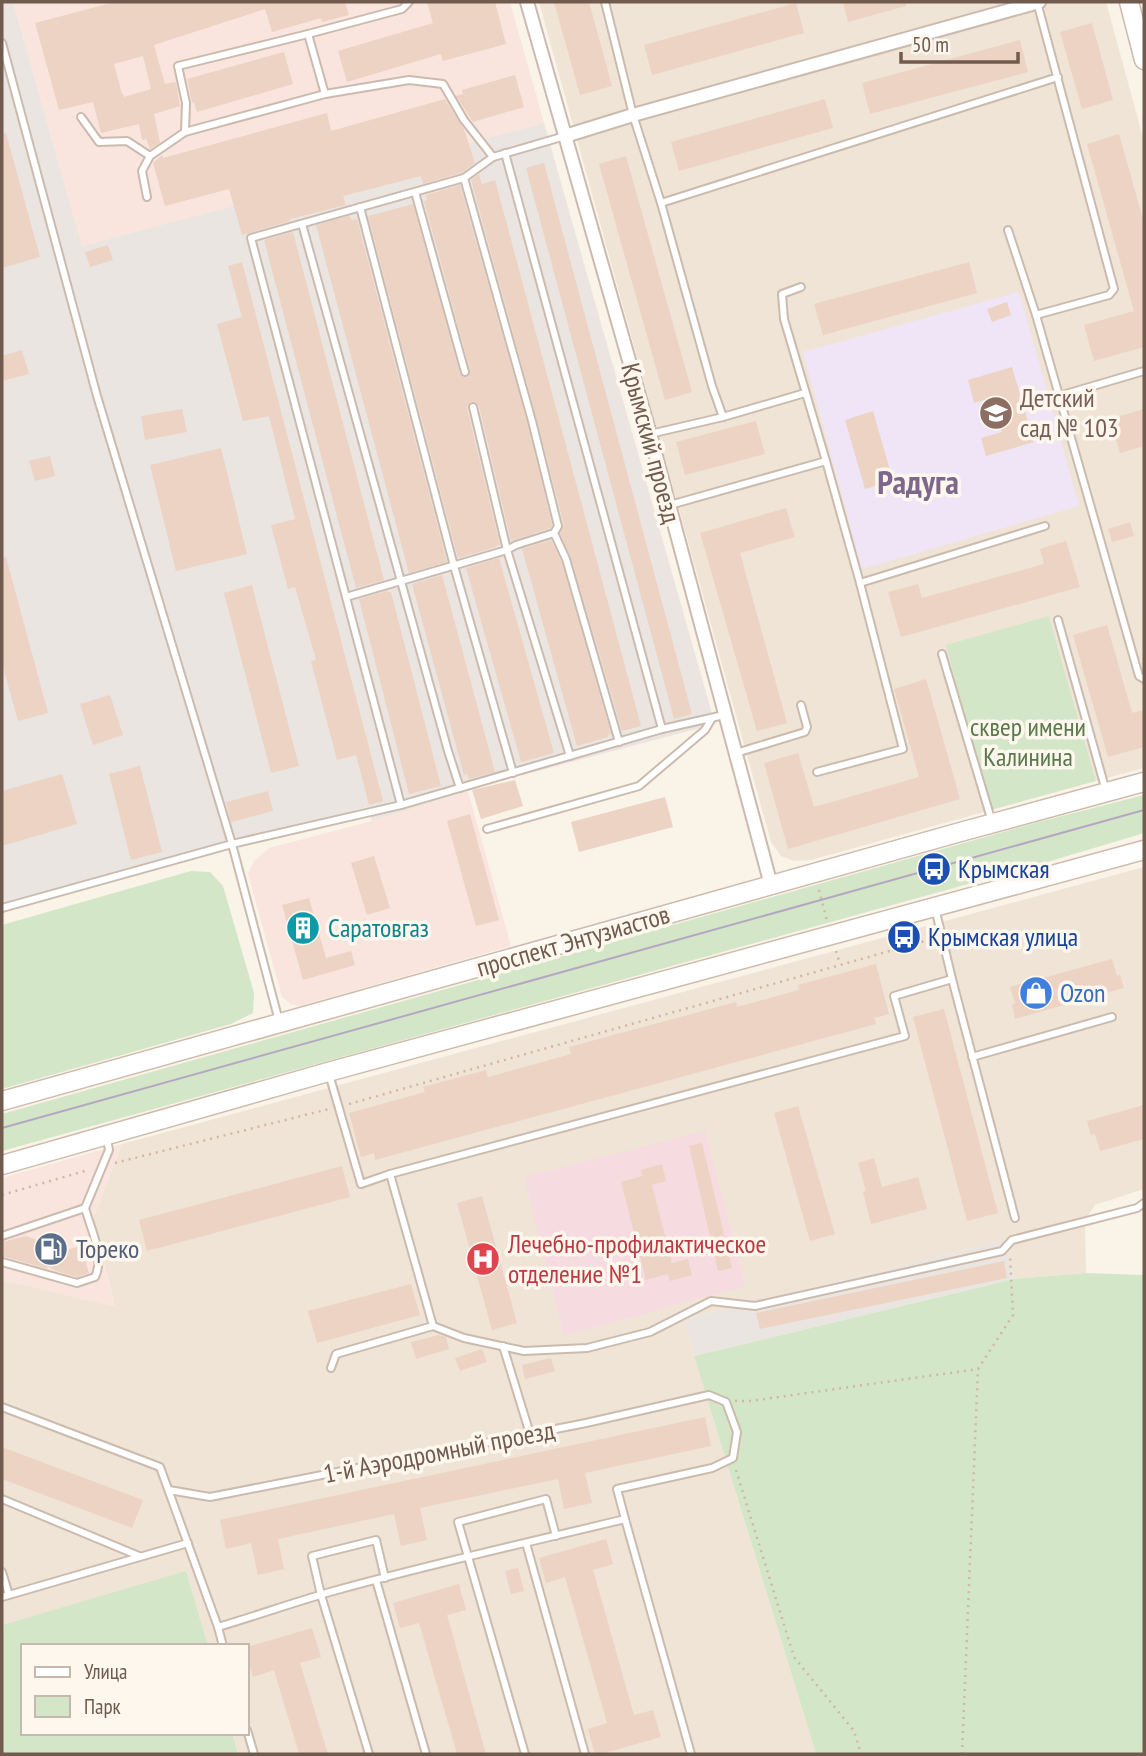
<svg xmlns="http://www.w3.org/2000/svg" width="1146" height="1756" font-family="'PT Sans Narrow',sans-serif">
<rect width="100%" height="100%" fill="#faf3e8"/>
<!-- residential -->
<g fill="#f0e4d7">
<polygon points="539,2 1106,2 1144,141 1144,768 1096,781 1049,616 991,810 811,860 794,861 781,856 771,842"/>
<polygon points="1144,867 1144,1189 1095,1205 1085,1220 1086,1273 1014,1279 1005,1240 685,1319 694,1356 816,1754 238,1754 232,1733 247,1733 247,1646 208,1646 186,1572 2,1625 2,1280 115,1306 93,1218 122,1144"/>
</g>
<!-- commercial -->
<g fill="#f9e5dd">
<polygon points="13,2 510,2 544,123 82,246"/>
<polygon points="468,791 511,946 300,1006 291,1004 282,997 248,874 254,861 269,848 372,821"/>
<polygon points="122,1144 93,1218 115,1307 2,1280 2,1178"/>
</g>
<!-- industrial -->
<g fill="#ebe5e1">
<polygon points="2,2 13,2 82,246 544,123 715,724 511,778 372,821 367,807 2,913"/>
<polygon points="1005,1240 1014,1279 694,1356 685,1319"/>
</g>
<!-- education -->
<polygon fill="#efe5f6" points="1019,292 1079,506 862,569 803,352"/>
<!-- medical -->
<polygon fill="#f6dce0" points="705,1131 745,1286 564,1336 524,1177"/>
<!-- green -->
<g fill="#d4e6c8">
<polygon points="1049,616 1096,781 991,810 946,645"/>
<polygon points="1144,795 1144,833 1044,863 2,1151 2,1114 1035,823"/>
<polygon points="191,871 210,872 223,886 254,993 253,1013 231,1024 2,1089 2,925"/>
<polygon points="1086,1273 1144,1275 1144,1754 816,1754 694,1356 1014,1279"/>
<polygon points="186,1571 208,1646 23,1646 23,1733 232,1733 238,1754 2,1754 2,1625"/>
</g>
<!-- building -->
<g fill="#ecd3c3" fill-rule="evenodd">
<path d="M115,2H345L349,15L322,22L321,18L272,32L265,9L154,45L165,84L174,82L176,83L180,106L154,114L160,143L150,149L146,139L142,140L139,124L101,133L93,102L59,110L35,23ZM143,56L151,89L124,97L123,94H122L114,64Z"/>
<polygon points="427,2 495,2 506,44 443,61 441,54 347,82 338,51 433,23"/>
<polygon points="554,2 589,2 612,86 580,95"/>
<polygon points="843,2 906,2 906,6 848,22"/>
<polygon points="796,3 804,33 652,75 644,45"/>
<polygon points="1092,23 1113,100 1082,109 1060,32"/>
<polygon points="1020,40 1028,72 870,114 862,83"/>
<polygon points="284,52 293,84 197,112 194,102 192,103 187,79"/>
<polygon points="515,75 524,107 473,122 456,96 463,94 462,90"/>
<polygon points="445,99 464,129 475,163 461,173 423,184 421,176 343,196 346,205 290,219 290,221 242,235 229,189 165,206 153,163 162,155 163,158 327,113 331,131"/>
<polygon points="825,99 833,128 679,171 671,142"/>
<polygon points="6,133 40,257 2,268 2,134"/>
<polygon points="1119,134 1144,223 1144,347 1094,361 1084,325 1134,311 1087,144"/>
<polygon points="626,156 692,392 665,400 599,164"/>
<polygon points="544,163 692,714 674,719 526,168"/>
<polygon points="479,174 482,184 495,180 641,726 622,731 571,557 560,533 564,525 537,420 471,180"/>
<polygon points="460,185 527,422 552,525 550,528 511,541 479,406 475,402 471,402 468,405 467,408 500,545 496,546 496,547 458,558 368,216 413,204 460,374 463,377 467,377 470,374 470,370 424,201 427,200 426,195"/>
<polygon points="349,216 352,220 357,219 447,562 409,573 316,225"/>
<polygon points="293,232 384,580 356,588 264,240"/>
<polygon points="108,245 113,260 90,267 85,252"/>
<polygon points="242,262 383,801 369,805 356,755 337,760 311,661 316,660 295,587 288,589 271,525 295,519 269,416 243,421 217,324 242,317 228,266"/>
<polygon points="969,262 977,293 823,335 814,304"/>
<polygon points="1007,302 1011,315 992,322 987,309"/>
<polygon points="22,350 29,374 2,381 2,356"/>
<polygon points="1012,367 1034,442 986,456 981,438 1002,432 992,398 974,403 968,380"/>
<polygon points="182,409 187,432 145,440 141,416"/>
<polygon points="1144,409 1144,446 1120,453 1110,419"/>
<polygon points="873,411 893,481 865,489 845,420"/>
<polygon points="756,421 765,454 685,475 676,442"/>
<polygon points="221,448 247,554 176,571 150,465"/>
<polygon points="50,456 55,476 35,481 29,461"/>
<polygon points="786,508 795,537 740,553 787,723 757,731 700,533"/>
<polygon points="1130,522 1134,536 1112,542 1108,529"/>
<polygon points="551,540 561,561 611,734 607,735 608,737 577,746 522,549"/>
<polygon points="1066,541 1080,587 901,637 888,592 918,584 922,598 1044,564 1040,549"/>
<polygon points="2,557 6,557 48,713 18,721 2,663"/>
<polygon points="499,558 554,753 521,762 466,568"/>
<polygon points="442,575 495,772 469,779 467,774 464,775 412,584"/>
<polygon points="252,585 299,766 271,773 224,593"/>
<polygon points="387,591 388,592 391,592 441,786 409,794 359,599"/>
<polygon points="1107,625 1132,713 1144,710 1144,747 1108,757 1073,635"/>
<polygon points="926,679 960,799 788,849 764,763 798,753 814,807 919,777 894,689"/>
<polygon points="110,695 123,735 93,745 80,704"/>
<polygon points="140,766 162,852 131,860 109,774"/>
<polygon points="62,774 77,824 2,846 2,791"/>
<polygon points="515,780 523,806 481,819 472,790"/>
<polygon points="268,791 273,811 231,822 226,802"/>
<polygon points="665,797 673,827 579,852 571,822"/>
<polygon points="470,814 499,920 476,926 447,821"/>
<polygon points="374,856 390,908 367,915 351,863"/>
<polygon points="309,898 326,958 351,951 355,965 303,980 282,905"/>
<polygon points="1112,959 1117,976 1120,975 1124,988 1015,1019 1012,1004 1015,1003 1010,987"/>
<polygon points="876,964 889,1014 874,1018 876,1024 375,1160 374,1153 361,1157 349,1113 425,1092 423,1087 486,1070 488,1077 571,1054 569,1047 736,1002 737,1007 799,990 798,985"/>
<polygon points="944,1009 998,1213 967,1221 913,1017"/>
<polygon points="1144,1105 1144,1139 1100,1151 1095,1134 1091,1135 1087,1121"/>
<polygon points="798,1106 835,1234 810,1241 774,1113"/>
<polygon points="702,1143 732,1268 718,1271 689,1146"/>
<polygon points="874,1158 882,1187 918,1177 927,1209 871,1224 863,1192 866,1191 858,1163"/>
<polygon points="662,1164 666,1181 652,1185 672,1263 688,1259 692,1275 670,1281 668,1274 646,1280 621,1182 642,1176 641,1170"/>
<polygon points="342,1166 350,1197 147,1251 139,1220"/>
<polygon points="482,1196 517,1323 492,1330 457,1203"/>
<polygon points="26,1236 50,1245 57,1242 58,1247 65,1245 67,1250 81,1246 89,1273 77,1277 56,1271 47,1266 48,1269 2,1256 2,1242"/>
<polygon points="1004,1261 1007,1278 760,1329 756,1313"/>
<polygon points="411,1284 420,1315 317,1343 308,1311"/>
<polygon points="439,1335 446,1337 449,1349 416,1359 411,1342"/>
<polygon points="482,1349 487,1362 460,1371 455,1358"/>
<polygon points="551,1358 555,1371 525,1379 522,1365"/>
<polygon points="705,1417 711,1446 585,1473 592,1503 564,1509 558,1479 420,1508 427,1540 401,1546 394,1514 278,1539 284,1569 258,1575 251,1543 226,1549 220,1520"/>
<polygon points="2,1447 143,1500 132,1528 2,1479"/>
<polygon points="606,1539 613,1564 593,1570 634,1715 653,1710 661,1737 601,1754 595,1754 588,1729 607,1723 565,1577 546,1583 539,1558"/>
<polygon points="518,1568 524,1591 511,1594 505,1571"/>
<polygon points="459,1584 466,1610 447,1615 486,1754 457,1754 419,1623 400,1628 393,1603"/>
<polygon points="312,1628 321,1657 300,1663 328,1754 299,1754 274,1670 253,1677 247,1656 247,1647"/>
</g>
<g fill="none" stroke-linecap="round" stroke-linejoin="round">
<!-- service casing -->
<g stroke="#cbbbaf" stroke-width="10">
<g id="service">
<polyline points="605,2 633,115 661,203 1058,77"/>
<polyline points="308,34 402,9 409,2"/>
<polyline points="2,43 97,396 232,844 2,908"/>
<polyline points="81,117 99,142 127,141 150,156"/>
<polyline points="185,132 186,103 178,66 308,34 325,94"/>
<polyline points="505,153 662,729"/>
<polyline points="415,192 465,372"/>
<polyline points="147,197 142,171 150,156 185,132 325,94 409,80 443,84 464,120 493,157"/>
<polyline points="661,203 712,386 723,417"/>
<polyline points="360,207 454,566 513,773"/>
<polyline points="302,224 448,751 460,788"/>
<polyline points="1008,230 1036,315 1139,676 1144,679"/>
<polyline points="801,287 782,294 784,319 826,461"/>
<polyline points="1036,315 1109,295 1114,289 1037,2"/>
<polyline points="1059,396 1144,371"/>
<polyline points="473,407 507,550 570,756"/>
<polyline points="650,434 723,417 805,393"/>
<polyline points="670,505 826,461 860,583 1045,526"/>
<polyline points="554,533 566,559 619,742"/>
<polyline points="346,597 507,550 516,545 554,533 558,526 532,421 464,178"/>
<polyline points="1058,620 1106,791"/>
<polyline points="942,654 992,822"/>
<polyline points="736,753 805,732 807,727 801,705"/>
<polyline points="817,772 903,749 860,583"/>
<polyline points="401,805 662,729 724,715"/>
<polyline points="487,829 639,786 705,730 712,718"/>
<polyline points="935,908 952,979 1015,1218"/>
<polyline points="279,1021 232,844 401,805 251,238 464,178 493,157 565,136"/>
<polyline points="972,1057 1112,1017"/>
<polyline points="329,1074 361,1184 390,1174 905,1036 894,996 952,979"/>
<polyline points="2,1236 85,1208 109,1150 107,1139"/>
<path d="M2,1262L77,1283L95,1277C105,1256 91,1230 85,1208"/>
<polyline points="433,1326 464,1338 524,1351 587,1348 650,1332 711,1301 755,1306 1002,1251 1012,1240 1137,1208 1144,1203"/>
<polyline points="503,1346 530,1434"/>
<polyline points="331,1368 336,1354 433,1326 390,1174"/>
<polyline points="2,1407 160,1467 218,1627 223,1646"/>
<polyline points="169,1490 210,1497 586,1423 709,1395 726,1402 737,1432 733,1458 712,1468 617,1489 625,1519"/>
<polyline points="2,1499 139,1556"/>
<polyline points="526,1543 585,1754"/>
<polyline points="2,1572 9,1595"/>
<polyline points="376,1580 426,1754"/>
<polyline points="2,1597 188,1543"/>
<path d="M218,1627C255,1616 292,1603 330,1592C427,1565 526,1543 625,1519L691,1754"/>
<polyline points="247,1730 254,1754"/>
<polyline points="369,1754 321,1595 312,1556 376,1540 385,1578"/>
<polyline points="525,1754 458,1522 546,1499 556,1536"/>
</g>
</g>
<!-- minor casing -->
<g stroke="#cbbbaf" stroke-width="16">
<g id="minor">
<polyline points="527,2 650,434 771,885"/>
<polyline points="565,136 633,115 1039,2"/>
</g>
</g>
<!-- secondary casing -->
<g stroke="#cdbbad" stroke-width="21">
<g id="secondary">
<polyline points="1129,2 1144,60"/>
<polyline points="2,1101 964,831 1144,782"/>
<polyline points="2,1165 328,1072 1144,850"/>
</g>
</g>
<!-- path -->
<g stroke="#d1b6a6" stroke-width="2.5" stroke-dasharray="2 5" stroke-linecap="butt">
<polyline points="819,890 827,921"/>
<polyline points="836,951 840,964"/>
<polyline points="349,1104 932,939"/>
<polyline points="115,1163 329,1109"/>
<polyline points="2,1195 88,1170"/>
<polyline points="735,1401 750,1401 978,1369 1013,1315 1010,1256"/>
<polyline points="736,1470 794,1657 854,1731 861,1754"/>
<polyline points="962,1754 978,1369"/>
</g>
<!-- service -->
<use href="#service" stroke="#fff" stroke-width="6"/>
<!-- minor -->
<use href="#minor" stroke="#fff" stroke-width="12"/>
<!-- secondary -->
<use href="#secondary" stroke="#fff" stroke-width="18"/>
<!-- tram -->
<polyline stroke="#b5a7c2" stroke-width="2" points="2,1128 1144,810"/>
</g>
<!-- icons -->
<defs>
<g id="school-disc" transform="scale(1.75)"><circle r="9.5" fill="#8d6e63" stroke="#fdf7ee"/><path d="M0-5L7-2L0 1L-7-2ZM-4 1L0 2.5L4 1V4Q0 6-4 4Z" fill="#fff"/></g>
<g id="bus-disc" transform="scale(1.75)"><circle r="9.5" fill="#1a4fb4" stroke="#fdf7ee"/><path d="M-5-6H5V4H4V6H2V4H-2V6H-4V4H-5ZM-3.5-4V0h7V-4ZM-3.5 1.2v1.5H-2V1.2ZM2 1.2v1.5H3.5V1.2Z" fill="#fff"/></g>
<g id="building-disc" transform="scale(1.75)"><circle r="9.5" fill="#0f9aa8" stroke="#fdf7ee"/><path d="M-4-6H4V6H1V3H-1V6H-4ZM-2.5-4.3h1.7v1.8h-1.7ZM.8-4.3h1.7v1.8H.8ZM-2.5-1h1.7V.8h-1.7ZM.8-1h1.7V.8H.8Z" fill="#fff"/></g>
<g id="shop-disc" transform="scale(1.75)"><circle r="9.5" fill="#3f7fe0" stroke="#fdf7ee"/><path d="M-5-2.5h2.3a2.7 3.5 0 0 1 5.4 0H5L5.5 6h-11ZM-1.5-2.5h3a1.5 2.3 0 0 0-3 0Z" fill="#fff"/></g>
<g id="fuel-disc" transform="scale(1.75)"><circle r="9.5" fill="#5c6f8a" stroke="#fdf7ee"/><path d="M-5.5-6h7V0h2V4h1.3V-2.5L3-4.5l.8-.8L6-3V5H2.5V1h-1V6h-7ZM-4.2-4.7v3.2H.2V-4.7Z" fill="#fff"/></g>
<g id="hospital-disc" transform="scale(1.75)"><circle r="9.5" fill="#e0444e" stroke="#fdf7ee"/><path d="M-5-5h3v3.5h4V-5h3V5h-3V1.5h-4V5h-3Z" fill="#fff"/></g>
</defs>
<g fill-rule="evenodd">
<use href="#school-disc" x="996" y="413"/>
<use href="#bus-disc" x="934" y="869"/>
<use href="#building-disc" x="303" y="928"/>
<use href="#bus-disc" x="904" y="937"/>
<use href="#shop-disc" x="1036" y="993"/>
<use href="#fuel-disc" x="51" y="1249"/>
<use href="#hospital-disc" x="483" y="1259"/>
</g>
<g text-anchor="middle" stroke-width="7" stroke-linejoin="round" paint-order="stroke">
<!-- education labels -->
<g font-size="26" fill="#785e54" stroke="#fdf7ee" text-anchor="start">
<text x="1020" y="407">Детский<tspan x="1020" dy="30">сад № 103</tspan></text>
</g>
<!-- street labels -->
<g font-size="26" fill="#715b4f" stroke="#fdf7ee">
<text transform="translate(651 443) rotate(75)" y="9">Крымский проезд</text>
<text transform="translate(573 941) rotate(-16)" y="9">проспект Энтузиастов</text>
<text transform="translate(439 1452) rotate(-11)" y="9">1-й Аэродромный проезд</text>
</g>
<!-- park labels -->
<g font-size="26" fill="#5a7a4c" stroke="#fdf7ee">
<text x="1028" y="736">сквер имени<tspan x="1028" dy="30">Калинина</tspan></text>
</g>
<!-- transit labels -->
<g font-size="26" fill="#164399" stroke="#fdf7ee" text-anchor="start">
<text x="958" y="878">Крымская</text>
<text x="928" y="946">Крымская улица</text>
</g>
<!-- culture labels -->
<g font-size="26" fill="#0d838f" stroke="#fdf7ee" text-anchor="start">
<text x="328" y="937">Саратовгаз</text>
</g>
<!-- shop labels -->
<g font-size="26" fill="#366cbe" stroke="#fdf7ee" text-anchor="start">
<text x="1060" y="1002">Ozon</text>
</g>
<!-- health labels -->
<g font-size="26" fill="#be3a42" stroke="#fdf7ee" text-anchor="start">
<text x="508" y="1253">Лечебно-профилактическое<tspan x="508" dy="30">отделение №1</tspan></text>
</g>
<!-- service labels -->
<g font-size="26" fill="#4e5e75" stroke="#fdf7ee" text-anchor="start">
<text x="76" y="1258">Тореко</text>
</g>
<!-- district labels -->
<g font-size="33" font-weight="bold" fill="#7f668c" stroke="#fdf7ee">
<text x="918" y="494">Радуга</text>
</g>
</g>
<!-- border -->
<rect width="1146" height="1756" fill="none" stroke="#715b4f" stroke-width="7"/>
<!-- legend -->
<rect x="21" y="1644" width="228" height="91" fill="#fdf7ee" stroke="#c5b9ae" stroke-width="2"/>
<rect x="35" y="1667" width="35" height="10" fill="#ffffff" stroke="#c5b9ae" stroke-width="2"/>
<text x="84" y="1679" font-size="21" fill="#715b4f">Улица</text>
<rect x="35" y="1696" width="35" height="21" fill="#d4e6c8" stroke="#c5b9ae" stroke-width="2"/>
<text x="84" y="1714" font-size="21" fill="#715b4f">Парк</text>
<!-- scale -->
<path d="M901 52v10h117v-10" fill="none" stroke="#715b4f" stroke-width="3.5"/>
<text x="912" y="52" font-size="21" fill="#715b4f" stroke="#fdf7ee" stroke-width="5" paint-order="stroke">50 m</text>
</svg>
